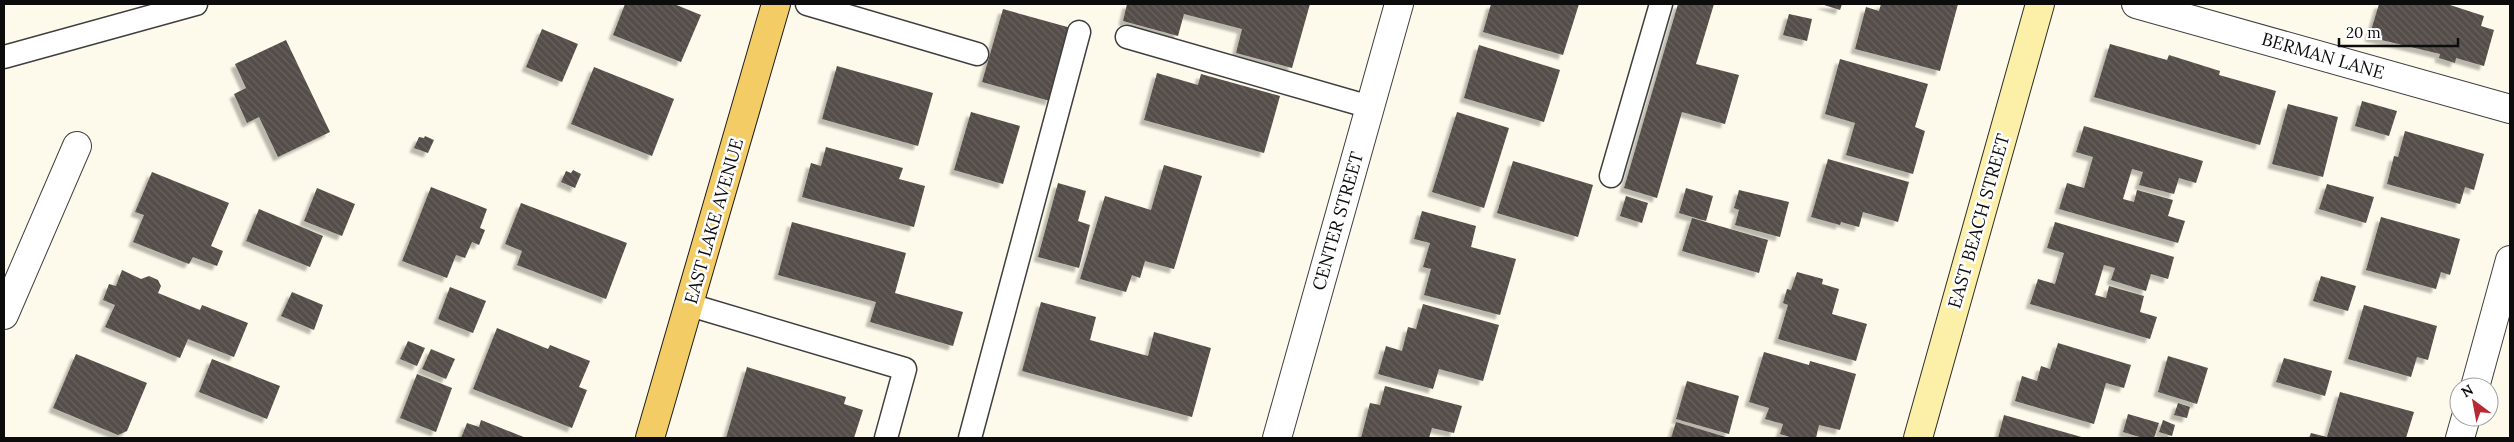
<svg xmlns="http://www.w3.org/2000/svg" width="2514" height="442" font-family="Lora,serif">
<defs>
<pattern id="building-back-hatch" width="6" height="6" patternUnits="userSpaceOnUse" patternTransform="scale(1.25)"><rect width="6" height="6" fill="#544d49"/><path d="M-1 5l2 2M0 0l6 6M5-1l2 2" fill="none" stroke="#68625f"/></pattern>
<filter id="shadow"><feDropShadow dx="-4.5" dy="4.5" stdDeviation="1" flood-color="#0004"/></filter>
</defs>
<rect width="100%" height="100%" fill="#fefaeb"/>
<!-- building -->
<g fill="url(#building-back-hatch)" filter="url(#shadow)">
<polygon points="625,4 674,4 701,15 681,62 613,35"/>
<polygon points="1127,4 1310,4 1292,68 1236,53 1242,29 1184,14 1178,36 1123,21"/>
<polygon points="1491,4 1579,4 1563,55 1483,32"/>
<polygon points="1678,4 1714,4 1696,64 1739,75 1725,124 1682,112 1657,198 1624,188"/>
<polygon points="1821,4 1842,4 1840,10"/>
<polygon points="1881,4 1958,4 1940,71 1855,49 1866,7 1879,11"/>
<polygon points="2379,4 2447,4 2484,16 2481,26 2494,30 2484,66 2456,58 2455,63 2439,58 2440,54 2369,37"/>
<polygon points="1003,9 1071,28 1050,101 982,82"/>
<polygon points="1789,14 1812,19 1807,41 1783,35"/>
<polygon points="542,29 578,44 562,82 526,67"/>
<polygon points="286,40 330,132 278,157 259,117 247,123 234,94 246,88 235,64"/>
<polygon points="2110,44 2167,60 2169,55 2220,71 2219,75 2276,91 2260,145 2094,97"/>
<polygon points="1479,45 1560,70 1544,122 1464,98"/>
<polygon points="1840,59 1928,84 1915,127 1925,131 1913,174 1846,155 1855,123 1825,114"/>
<polygon points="837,66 933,93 918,146 822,119"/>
<polygon points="594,67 674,99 652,156 571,124"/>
<polygon points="1157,73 1198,85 1201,74 1280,96 1264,153 1144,120"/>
<polygon points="2362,101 2397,111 2389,136 2355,126"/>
<polygon points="2288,104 2338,117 2323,177 2272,164"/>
<polygon points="971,112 1020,126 1003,184 954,170"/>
<polygon points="1457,112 1509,128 1484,208 1432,192"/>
<polygon points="2084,126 2203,161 2196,183 2179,178 2174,194 2139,185 2143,172 2132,169 2123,199 2134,202 2137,190 2173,200 2168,216 2185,221 2178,243 2059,209 2067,183 2084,188 2093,157 2076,152"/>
<polygon points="2405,131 2484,154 2474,190 2465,187 2460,204 2387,184 2394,156 2398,157"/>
<polygon points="425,136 434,140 428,153 414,148 419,137 424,138"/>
<polygon points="826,147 903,168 899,179 925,186 914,227 802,197 811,163 821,166"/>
<polygon points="1828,159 1909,182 1898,222 1863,212 1859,227 1841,222 1840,225 1811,217"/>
<polygon points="1513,161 1593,185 1578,237 1497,213"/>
<polygon points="1164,165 1202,176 1174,269 1145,261 1140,278 1132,275 1126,292 1080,279 1105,196 1151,210"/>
<polygon points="573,170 581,174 575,188 561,182 566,171 571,173"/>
<polygon points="152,172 229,203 211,246 223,251 217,266 193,257 189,264 133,242 144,215 135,212"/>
<polygon points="1058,183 1086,191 1078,221 1090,225 1079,268 1038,257"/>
<polygon points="2327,184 2374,197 2366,223 2319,209"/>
<polygon points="431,187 487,209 480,228 485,230 479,245 472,242 465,258 456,255 447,278 402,261"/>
<polygon points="317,188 355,204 342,236 304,221"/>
<polygon points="1686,188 1713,196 1706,221 1679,213"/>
<polygon points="1739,190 1789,202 1780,237 1735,225 1739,210 1734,208"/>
<polygon points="1626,196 1648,203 1642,223 1620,216"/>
<polygon points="521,203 627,243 606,299 517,265 522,251 505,244"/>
<polygon points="259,209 323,236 310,267 246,241"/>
<polygon points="1422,211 1476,226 1471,247 1516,259 1500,315 1424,295 1431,269 1423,267 1430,243 1414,239"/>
<polygon points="2381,217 2460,239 2450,275 2441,272 2436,289 2366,270"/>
<polygon points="1692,218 1768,240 1759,273 1682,251"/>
<polygon points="792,222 906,253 895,293 963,312 953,346 870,322 876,302 778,275"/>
<polygon points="2055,222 2174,257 2168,279 2151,274 2146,291 2111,280 2115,268 2104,265 2095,295 2106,298 2109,286 2144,296 2140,312 2157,317 2150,339 2030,304 2038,279 2055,284 2064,253 2047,248"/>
<polygon points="122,270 141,279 149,276 158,280 161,286 158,293 200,310 202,305 248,323 234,357 188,339 180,358 105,327 115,305 103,300 109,284 116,286"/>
<polygon points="1797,272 1823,279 1822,284 1839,289 1832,314 1867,324 1856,361 1778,339 1788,305 1783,303 1787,289 1791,290"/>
<polygon points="2321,276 2356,286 2348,311 2313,301"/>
<polygon points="450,287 486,301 473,333 438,319"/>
<polygon points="292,292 323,305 314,330 281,316"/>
<polygon points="1041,302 1096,317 1090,340 1148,356 1154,332 1211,348 1192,417 1022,371"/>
<polygon points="1423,304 1499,325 1483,381 1439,369 1433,389 1378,374 1386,346 1402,351 1408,327 1416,329"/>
<polygon points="2364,305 2437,326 2428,360 2417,357 2411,377 2348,359"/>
<polygon points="497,328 548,349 550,345 590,361 579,387 587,390 572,428 473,389"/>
<polygon points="408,341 425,348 417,366 400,359"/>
<polygon points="2058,343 2131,365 2124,388 2106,383 2094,424 2015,401 2022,376 2037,381 2041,366 2050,369"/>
<polygon points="431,349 455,359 446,379 422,369"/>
<polygon points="1764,352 1809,365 1810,361 1856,374 1840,430 1819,425 1816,438 1793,438 1780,434 1783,424 1765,419 1769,408 1749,402"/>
<polygon points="76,354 147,383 127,431 118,435 53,408"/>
<polygon points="2168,356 2208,368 2197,404 2158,392"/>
<polygon points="2284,358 2332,371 2325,396 2276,382"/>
<polygon points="212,359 280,386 267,419 199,392"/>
<polygon points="747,367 846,397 844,404 863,410 854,438 726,438"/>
<polygon points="417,374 452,388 436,432 400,418"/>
<polygon points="1687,381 1739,396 1729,434 1676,419"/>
<polygon points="1385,386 1462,406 1454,433 1432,428 1429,438 1361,438 1370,403 1380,405"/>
<polygon points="2340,392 2414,412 2406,438 2309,438 2311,433 2327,437"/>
<polygon points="2178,403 2190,407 2187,418 2174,415"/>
<polygon points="2128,414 2159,423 2154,438 2143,438 2123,432"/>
<polygon points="2004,415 2085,438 1998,438"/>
<polygon points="481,420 526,438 461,438 467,423 479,427"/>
<polygon points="2163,420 2175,425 2172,436 2159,432"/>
<polygon points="1676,422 1729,438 1671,438"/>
</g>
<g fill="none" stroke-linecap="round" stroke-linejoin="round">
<!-- lane casing -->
<g stroke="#3f3f3f" stroke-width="25">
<g id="lane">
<polyline points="807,4 977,54"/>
<polyline points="1127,37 1370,107"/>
<polyline points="4,57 196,4"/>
<polyline points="1611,176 1661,4"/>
<polyline points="690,305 905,369 886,438"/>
<polyline points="970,438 1079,32"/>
</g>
</g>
<!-- street casing -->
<g stroke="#3f3f3f" stroke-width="30">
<g id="street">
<polyline points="2136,4 2510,109"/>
<polyline points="4,315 77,146"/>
<polyline points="2475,387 2510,260"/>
<polyline points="1277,438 1399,4"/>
<polyline points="2460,438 2466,417"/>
</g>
</g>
<!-- secondary casing -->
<g stroke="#2e2e2e" stroke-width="30">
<polyline id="secondary" points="1918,438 2040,4"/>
</g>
<!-- primary casing -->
<g stroke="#1d1d1d" stroke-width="30">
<polyline id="primary" points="650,438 776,4"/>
</g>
<!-- lane -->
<use href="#lane" stroke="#fff" stroke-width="22"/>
<!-- street -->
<use href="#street" stroke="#fff" stroke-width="28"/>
<!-- secondary -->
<use href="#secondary" stroke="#fcf0a8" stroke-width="28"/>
<!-- primary -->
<use href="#primary" stroke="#f4cc66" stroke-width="28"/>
</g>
<g text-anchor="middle" stroke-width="5" stroke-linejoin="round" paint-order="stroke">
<!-- street labels -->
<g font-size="18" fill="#0c0c0c" stroke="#fff">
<text transform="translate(2323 56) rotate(16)" y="6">BERMAN LANE</text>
<text transform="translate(714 221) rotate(-74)" y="6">EAST LAKE AVENUE</text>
<text transform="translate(1338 221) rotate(-74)" y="6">CENTER STREET</text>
<text transform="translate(1979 221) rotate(-74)" y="6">EAST BEACH STREET</text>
</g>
</g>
<!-- border -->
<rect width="2514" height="442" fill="none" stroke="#0c0c0c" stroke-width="10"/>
<!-- north arrow -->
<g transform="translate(2474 402) rotate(328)"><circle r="24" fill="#ffffff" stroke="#9e9e9e"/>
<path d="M0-4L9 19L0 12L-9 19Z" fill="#b72935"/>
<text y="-8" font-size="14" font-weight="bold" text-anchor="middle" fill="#0c0c0c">N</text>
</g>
<!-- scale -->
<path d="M2339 38v8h119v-8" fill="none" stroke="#0c0c0c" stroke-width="2.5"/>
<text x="2346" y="38" font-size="15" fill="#0c0c0c" stroke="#ffffff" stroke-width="4" paint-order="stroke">20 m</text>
</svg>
